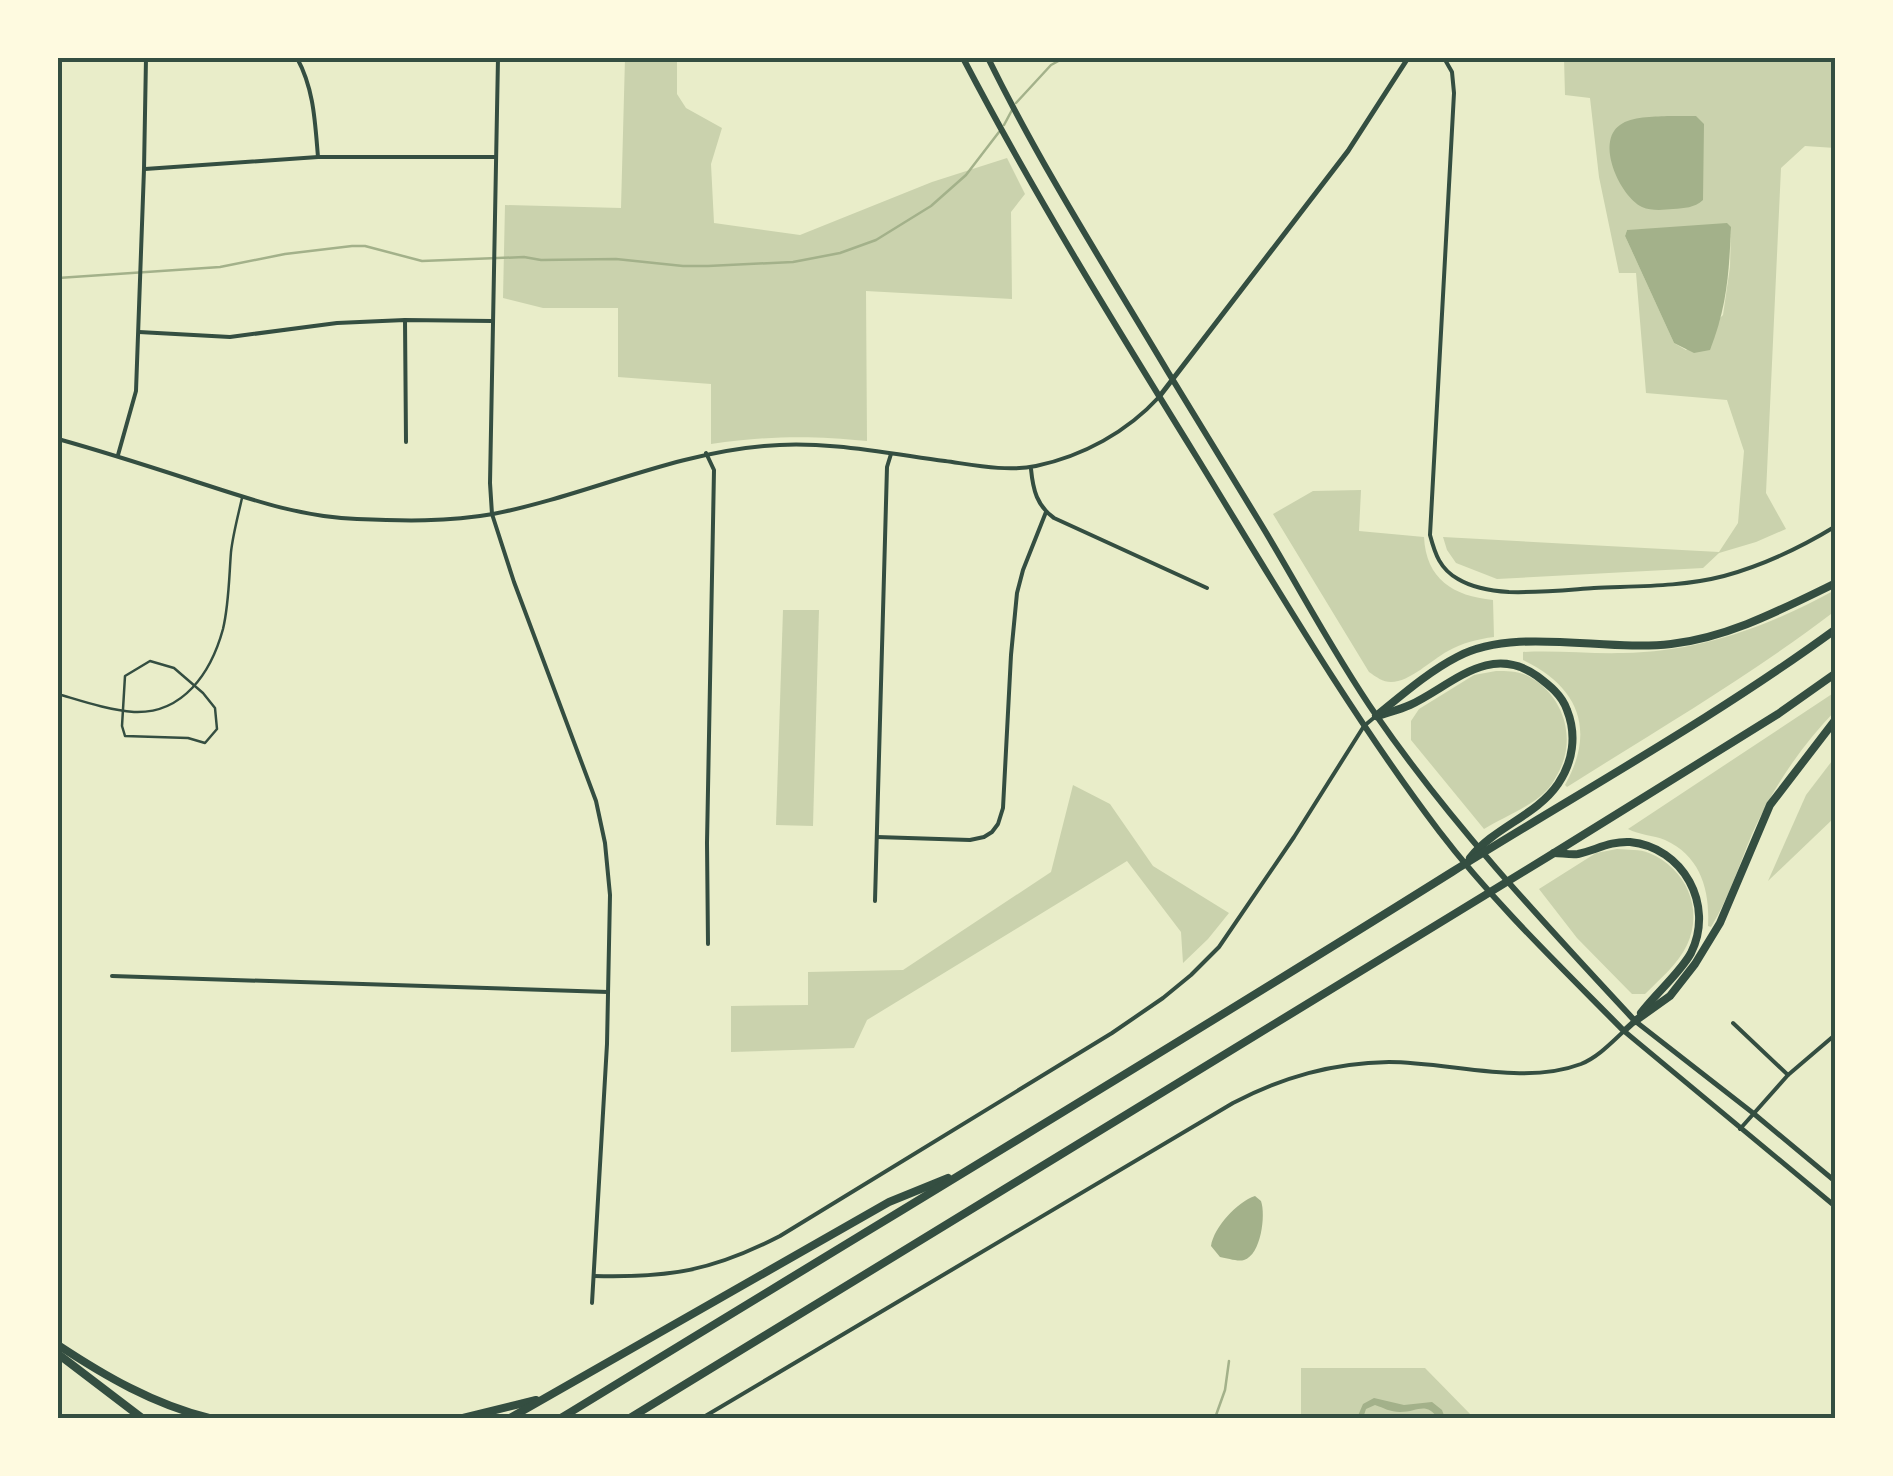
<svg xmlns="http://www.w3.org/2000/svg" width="1893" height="1476" font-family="'PT Sans Narrow',sans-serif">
<rect width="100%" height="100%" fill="#e9edc9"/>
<!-- green -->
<g fill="#cad2ad" fill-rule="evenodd">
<path d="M625,58H677V94L686,108L722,128L711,164L714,223L800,235L932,182L1007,158L1025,194L1011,212L1012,299L866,291L867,441C810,435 768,436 711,444V384L618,377V308H543L503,298L505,205L621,208Z"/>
<path d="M1564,58H1835V148L1805,146L1781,168L1766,493L1786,529L1756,542L1719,553L1703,568L1497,579L1456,563L1447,550L1443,537L1719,552L1738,523L1744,451L1727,400L1646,393L1636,273H1619L1599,177L1590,98L1565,95ZM1731,228L1730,267L1723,315L1686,350L1674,343L1625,236L1627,230Z"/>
<path d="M1361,490L1359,531L1424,537C1426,579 1453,596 1493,600L1494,637C1478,639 1462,643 1448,651C1431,660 1410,682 1391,682C1383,682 1376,677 1369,672L1273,514L1313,491Z"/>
<path d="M1835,590V611C1750,676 1657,730 1567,787L1565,785C1596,730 1579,687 1523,660V652C1556,650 1590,654 1623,653C1700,652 1769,626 1835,590Z"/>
<polygon points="783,610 819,610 813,826 776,825"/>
<path d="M1496,671C1506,671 1517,671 1526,675C1561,692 1576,733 1561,767C1557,776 1551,787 1544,793C1531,806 1500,819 1484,829L1411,740V721L1419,709L1474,675Z"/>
<path d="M1835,692V711C1801,746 1772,789 1752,834C1739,865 1729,898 1711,927L1708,926C1710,891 1701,856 1665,840C1653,835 1639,835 1628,829Z"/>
<polygon points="1835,757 1835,817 1768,881 1806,795"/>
<polygon points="1073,785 1110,804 1153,866 1229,913 1208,939 1183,963 1181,932 1127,861 867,1020 854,1048 731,1052 731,1006 808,1005 808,972 903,970 1051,872"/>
<path d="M1617,849C1628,850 1640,849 1649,853C1686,868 1704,909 1687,945C1678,964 1659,980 1645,994H1632L1577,938L1539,889L1596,853Z"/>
<polygon points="1301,1368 1425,1368 1474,1418 1301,1418"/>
</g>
<!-- water -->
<g fill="#a3b18a">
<path d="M1667,116H1696L1704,124L1703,200C1694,208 1685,208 1673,209C1663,210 1651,211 1642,207C1620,196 1595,142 1620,125C1632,116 1653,117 1667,116Z"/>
<path d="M1727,223L1731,227C1729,274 1727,306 1710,350L1694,353L1674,343L1625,236L1627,230Z"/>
<path d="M1255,1196L1261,1201C1266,1215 1261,1255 1244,1260C1238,1262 1227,1258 1220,1257L1211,1246C1214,1227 1237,1202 1255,1196Z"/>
<path d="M1374,1398L1404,1405L1432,1402L1442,1410L1445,1418H1438C1425,1401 1418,1412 1400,1412C1390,1412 1384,1408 1375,1405L1366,1409L1363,1418H1357L1363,1404Z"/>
</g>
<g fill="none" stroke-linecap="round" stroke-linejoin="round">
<!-- stream -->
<g stroke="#a3b18a" stroke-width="2.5">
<polyline points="1016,103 1051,65 1064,58"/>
<polyline points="1004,125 1012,110"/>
<polyline points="58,278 220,267 285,254 352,246 365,246 422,261 524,257 541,260 616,259 683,266 708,266 793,262 840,253 876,240 931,206 966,175 999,132"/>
<polyline points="1215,1418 1225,1390 1229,1361"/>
</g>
<!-- service -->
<g stroke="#344e41" stroke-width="2.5">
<polygon points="150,661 174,668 203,693 215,708 217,729 205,743 188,738 125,736 122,726 125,676"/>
<path d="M58,694C82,701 108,710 134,712C183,714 211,673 223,629C229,604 229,577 231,552C233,534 238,516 242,498"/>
</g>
<!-- minor -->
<g stroke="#344e41" stroke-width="4">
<path d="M297,58C314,89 315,122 318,157"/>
<polyline points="498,58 490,483 492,514 514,582 596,801 605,843 610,895 607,1044 592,1303"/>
<path d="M1444,58L1452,72L1454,93L1430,535C1435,554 1440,569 1458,579C1473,588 1492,591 1509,592C1537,593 1566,590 1594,588C1636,586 1682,587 1724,576C1764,565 1800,548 1836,526"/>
<polyline points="145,169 318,157 495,157"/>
<polyline points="405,320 406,442"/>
<polyline points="139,332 230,337 337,323 405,320 492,321"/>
<path d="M58,439C101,451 145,465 188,479C244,497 298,517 357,519C402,521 448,522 493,514C585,496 670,454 764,446C824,440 886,453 945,461C974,465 1007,472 1036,466C1083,456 1127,432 1159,397"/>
<polyline points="706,453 714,470 707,843 708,944"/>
<polyline points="118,455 136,391 144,169 146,58"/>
<path d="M1031,469C1033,490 1037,506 1054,518L1207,588"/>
<polyline points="877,837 970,840 984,837 992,832 998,824 1003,808 1011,655 1017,593 1023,570 1046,512"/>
<polyline points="875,901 887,467 891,454"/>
<polyline points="112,976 608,992"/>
<polyline points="1733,1023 1788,1075"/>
<polyline points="1740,1129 1788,1075 1836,1034"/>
<path d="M594,1276C669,1278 712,1271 780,1236L1112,1033L1163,998L1191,975L1219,947L1294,837L1364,726L1376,716"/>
<path d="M702,1418L1233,1103C1283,1077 1332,1063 1389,1062C1450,1062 1523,1086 1581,1064C1598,1057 1611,1043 1624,1031"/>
</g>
<!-- tertiary -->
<g stroke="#344e41" stroke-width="5">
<polyline points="1159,397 1348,151 1408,58"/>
<polyline points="1635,1021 1753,1113 1836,1182"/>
<polyline points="1624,1031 1836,1207"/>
</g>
<!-- secondary -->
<path stroke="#344e41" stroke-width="6" d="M963,58C1034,194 1115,325 1196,456C1274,583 1349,712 1439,831C1494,903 1560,966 1624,1031L1635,1021C1544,923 1452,825 1376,715C1333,653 1298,585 1259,521C1229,471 1198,422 1168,372C1106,268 1041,166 988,58"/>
<!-- motorway -->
<g stroke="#344e41" stroke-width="8">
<path d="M1381,715C1390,712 1401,709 1410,705C1451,686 1489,642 1537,676C1549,685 1562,695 1567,710C1577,735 1573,762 1558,784C1536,816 1494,827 1470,858"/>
<path d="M1376,716C1402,695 1428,672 1457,657C1515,626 1605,652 1671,644C1730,637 1782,609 1836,583"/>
<path d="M1554,853C1561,853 1571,855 1578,854C1596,850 1610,841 1630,842C1683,847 1715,905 1691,953C1680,973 1656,993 1641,1013"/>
<polyline points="1635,1021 1670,996 1695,964 1720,923 1770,805 1836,719"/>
<path d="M58,1345C105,1376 153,1404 209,1418"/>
<polyline points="58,1354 142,1418"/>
<polyline points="463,1418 536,1400"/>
<polyline points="510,1418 889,1202 948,1178"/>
<path d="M561,1418C858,1236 1157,1057 1452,872C1580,792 1713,719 1836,629"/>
<polyline points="630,1418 1554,853 1778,714 1836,673"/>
</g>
</g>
<!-- border -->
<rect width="1893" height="1476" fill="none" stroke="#fefae0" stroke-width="120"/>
<rect x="60" y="60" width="1773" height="1356" fill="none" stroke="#344e41" stroke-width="4"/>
</svg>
